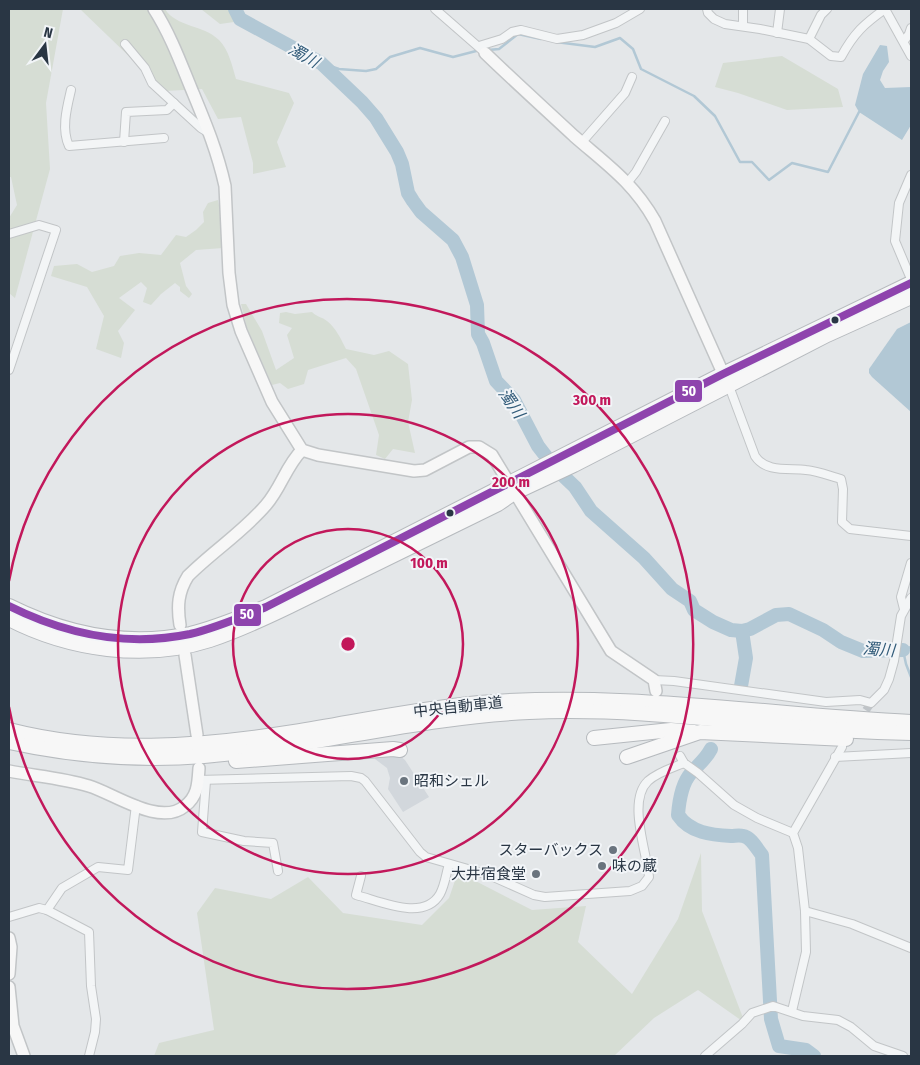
<svg xmlns="http://www.w3.org/2000/svg" width="920" height="1065" font-family="'Fira Sans Condensed','Noto Sans JP',sans-serif">
<rect width="100%" height="100%" fill="#e4e7e9"/>
<!-- built -->
<polygon fill="#d2d7dc" points="374,754 397,754 405,760 429,797 403,812 388,789 390,778 387,768 375,759"/>
<!-- green -->
<g fill="#d6ddd4">
<polygon points="9,9 63,9 46,103 50,169 15,298 9,293 9,218 17,205 11,177 9,177"/>
<path d="M80,9H165C176,27 204,25 219,40C229,50 232,66 236,79L289,93L294,103L277,142L286,167L253,174V163L241,117L218,119L202,89L165,91Z"/>
<polygon points="201,9 230,9 234,22 220,24"/>
<polygon points="782,56 838,89 843,107 787,110 738,93 715,87 723,63"/>
<polygon points="218,200 222,221 223,248 196,250 180,263 186,286 192,294 189,298 180,291 180,287 175,283 161,294 151,305 143,302 147,288 141,282 119,298 135,310 118,331 124,343 121,358 96,349 104,316 87,287 51,276 54,266 77,264 92,272 114,266 120,256 139,253 161,255 176,235 186,237 196,230 204,222 203,212 208,203"/>
<path d="M241,304H246L262,331L276,370L294,358L287,335L292,328L279,323L280,313L286,312L295,314L312,312C317,317 322,317 327,321C336,328 341,339 346,349L374,355L389,351L408,364L412,400L408,422L415,453L393,449L385,459L376,455L379,435L356,369L346,358L308,370L304,384L288,389L280,383L272,385L247,328Z"/>
<polygon points="701,853 702,911 745,1023 698,990 654,1018 614,1056 154,1056 159,1043 214,1030 197,913 215,888 271,899 308,877 343,913 422,925 449,898 458,872 532,910 586,906 578,942 632,994 678,919"/>
</g>
<!-- water -->
<g fill="#b2c8d5">
<polygon points="880,45 887,46 889,62 883,71 880,80 885,88 911,87 911,125 902,140 859,112 855,105 863,74"/>
<polygon points="911,322 911,412 872,377 869,373 869,369 897,329"/>
</g>
<g fill="none" stroke-linecap="round" stroke-linejoin="round">
<!-- stream -->
<g stroke="#b2c8d5" stroke-width="2.5">
<polyline points="556,42 595,47 620,38 633,49 641,69 694,96 715,116 740,162 752,162 769,180 792,163 828,172 859,112"/>
<polyline points="488,50 499,49 518,34 541,39"/>
<polyline points="321,63 339,69 366,71 376,69 390,57 420,48 453,57 480,50"/>
<polyline points="911,647 903,650 906,664 911,677"/>
</g>
<!-- river -->
<g stroke="#b2c8d5" stroke-width="14">
<polyline points="235,9 240,19 321,63 362,102 376,118 397,152 402,164 408,193 413,201 421,212 453,240 462,257 477,305 478,334 483,343 496,381 514,400 538,446 555,468 575,487 591,511 644,558 672,589 690,601 694,610 713,622 731,630 742,631 750,629 776,615 789,614 823,630 841,642 863,651 903,650"/>
<polyline points="741,686 746,658 742,631"/>
<path d="M711,749C706,759 698,765 691,773C682,783 679,802 678,815C690,833 712,835 731,836C735,836 739,835 743,836C751,837 757,849 762,855L771,1019L779,1046L806,1050L814,1056"/>
</g>
<!-- street-tunnel -->
<polyline stroke="#bfc4c8" stroke-width="8" stroke-dasharray="8 4" stroke-linecap="butt" points="859,720 871,703"/>
<!-- street casing -->
<g stroke="#c2c5c7" stroke-width="10">
<g id="street">
<polyline points="435,9 482,50"/>
<path d="M707,9L708,13L714,19L725,24L760,29L809,39L831,56L841,57C854,33 864,24 885,9"/>
<polyline points="743,9 743,26"/>
<polyline points="885,9 911,56"/>
<polyline points="777,33 780,9"/>
<polyline points="809,39 821,15 827,9"/>
<polyline points="904,41 909,34 911,28"/>
<polyline points="125,44 145,68 152,83 201,128 209,133"/>
<polyline points="479,46 502,39 512,32 521,30 557,39 583,35 616,23 640,9"/>
<path d="M71,90C67,107 61,129 69,146L164,138"/>
<polyline points="124,142 126,112 167,110 174,103"/>
<polyline points="582,142 625,93 632,77"/>
<polyline points="911,175 899,203 895,241 911,279"/>
<polyline points="628,182 636,172 665,121"/>
<polyline points="9,234 39,225 56,230 9,370"/>
<path d="M729,386L755,456C766,473 789,468 806,470C818,471 830,476 841,479L843,489L842,522L850,529L911,536"/>
<polyline points="904,609 901,597 911,563"/>
<polyline points="654,680 674,681 826,702 860,700 871,703 884,690 889,679 894,661 901,616 911,598"/>
<polyline points="680,756 684,763 698,773 734,805 757,818 793,833"/>
<polyline points="835,757 911,753"/>
<path d="M198,780L351,776L361,778L365,781L420,852L426,857L489,875L534,895L545,897L630,891L642,886L649,877C647,852 627,801 648,781C658,772 672,768 684,763"/>
<polyline points="206,781 202,832 244,841 273,843 278,871"/>
<path d="M361,876L356,895C380,901 424,922 440,894C445,885 446,874 449,864"/>
<polyline points="47,910 62,888 98,867 128,870 136,805"/>
<polyline points="805,911 852,924 911,948"/>
<polyline points="9,917 39,908 47,910 89,932 91,986 96,1019 95,1032 89,1056"/>
<polyline points="792,1011 806,952 805,911 798,848 793,833 842,747"/>
<polyline points="705,1056 742,1024 752,1013 773,1006 803,1016 838,1020 851,1027 874,1046 903,1056"/>
</g>
</g>
<!-- secondary casing -->
<g stroke="#c2c5c7" stroke-width="14">
<g id="secondary">
<path d="M154,9C170,34 180,61 191,88C205,122 217,150 225,186L229,273L233,305L241,331L272,402L302,450L318,455L414,471L425,470L469,447H479L492,455L611,651L654,680L656,691"/>
<path d="M485,53C514,81 544,108 574,136C606,164 633,182 655,221L726,380"/>
<path d="M180,625C177,606 178,592 188,576C213,551 243,532 266,505C281,488 286,466 302,450"/>
<polyline points="185,655 197,735"/>
<path d="M9,771C35,776 63,778 89,786C115,794 160,827 185,806C198,796 198,783 199,768"/>
<polyline points="9,938 11,947 9,974"/>
<polyline points="9,987 13,1026 24,1056"/>
</g>
</g>
<!-- highway casing -->
<g stroke="#b6babe" stroke-width="16">
<g id="highway">
<path d="M9,606C65,634 127,647 190,634C216,628 241,617 266,607L723,374L911,283"/>
<path d="M9,619C69,650 145,661 210,640C237,631 263,619 288,607L498,504L514,493L574,465L827,335L911,297"/>
<path d="M9,730C103,754 199,747 294,732C356,722 416,709 479,703C623,691 767,715 911,722"/>
<polyline points="594,738 671,730 694,732"/>
<path d="M9,742C73,756 138,761 204,756C313,747 419,717 529,712C616,708 702,718 788,726C829,730 870,732 911,733"/>
<polyline points="627,757 700,732 846,739"/>
<polyline points="236,761 393,749 400,750"/>
</g>
</g>
<!-- street -->
<use href="#street" stroke="#f3f5f6" stroke-width="8"/>
<!-- secondary -->
<use href="#secondary" stroke="#f7f7f7" stroke-width="11"/>
<!-- highway -->
<use href="#highway" stroke="#f7f7f7" stroke-width="14"/>
<!-- bus-1 casing -->
<g stroke="#f2f5f8" stroke-width="11">
<path id="bus-1" d="M9,606C65,634 127,647 190,634C216,628 241,617 266,607L723,374L911,283"/>
</g>
<!-- bus-1 -->
<use href="#bus-1" stroke="#8e44ad" stroke-width="8"/>
</g>
<!-- distance rings -->
<g fill="none" stroke="#c2185b" stroke-width="2.5">
<circle cx="348" cy="644" r="115"/>
<circle cx="348" cy="644" r="230"/>
<path d="M9 581A345 345 0 1 1 9 707"/>
</g>
<!-- markers -->
<g fill="#293644" stroke="#f2f5f8" stroke-width="2">
<circle cx="835" cy="320" r="4.5"/>
<circle cx="450" cy="513" r="4.5"/>
</g>
<g fill="#6a747e" stroke="#f2f5f8" stroke-width="2">
<circle cx="404" cy="781" r="5"/>
<circle cx="613" cy="850" r="5"/>
<circle cx="602" cy="866" r="5"/>
<circle cx="536" cy="874" r="5"/>
</g>
<g text-anchor="middle" stroke-width="4" stroke-linejoin="round" paint-order="stroke">
<!-- street labels -->
<g font-size="15" fill="#293644" stroke="#f2f5f8">
<text transform="translate(458 707) rotate(-6)" y="5">中央自動車道</text>
</g>
<!-- poi labels -->
<g font-size="15" fill="#293644" stroke="#f2f5f8" text-anchor="start">
<text x="414" y="786">昭和シェル</text>
<text x="603" y="855" text-anchor="end">スターバックス</text>
<text x="612" y="871">味の蔵</text>
<text x="526" y="879" text-anchor="end">大井宿食堂</text>
</g>
<!-- water labels -->
<g font-size="16" font-style="italic" fill="#315b79" stroke="#f2f5f8">
<text transform="translate(304 55) rotate(30)" y="6">濁川</text>
<text transform="translate(512 403) rotate(55)" y="6">濁川</text>
<text transform="translate(879 649) rotate(4)" y="6">濁川</text>
</g>
</g>
<circle cx="348" cy="644" r="8" fill="#c2185b" stroke="#f2f5f8" stroke-width="2.5"/>
<g font-size="15" text-anchor="middle" font-weight="bold" fill="#c2185b" stroke="#f2f5f8" stroke-width="4" stroke-linejoin="round" paint-order="stroke">
<text x="592" y="405">300 m</text>
<text x="511" y="487">200 m</text>
<text x="429" y="568">100 m</text>
</g>
<g stroke="#f2f5f8" stroke-width="2">
<rect x="674" y="379" width="29" height="24" rx="5" fill="#8e44ad"/>
<rect x="233" y="603" width="29" height="24" rx="5" fill="#8e44ad"/>
</g>
<g font-size="14" text-anchor="middle" font-weight="bold" fill="#fff">
<text x="689" y="396">50</text>
<text x="247" y="619">50</text>
</g>
<!-- border -->
<rect width="920" height="1065" fill="none" stroke="#293644" stroke-width="20"/>
<!-- north arrow -->
<g transform="translate(45 45) rotate(15)" stroke="#f2f5f8" stroke-width="4" paint-order="stroke">
<path d="M0-4L9 19L0 12L-9 19Z" fill="#293644"/>
<text y="-8" font-size="14" font-weight="bold" text-anchor="middle" fill="#293644">N</text>
</g>
</svg>
